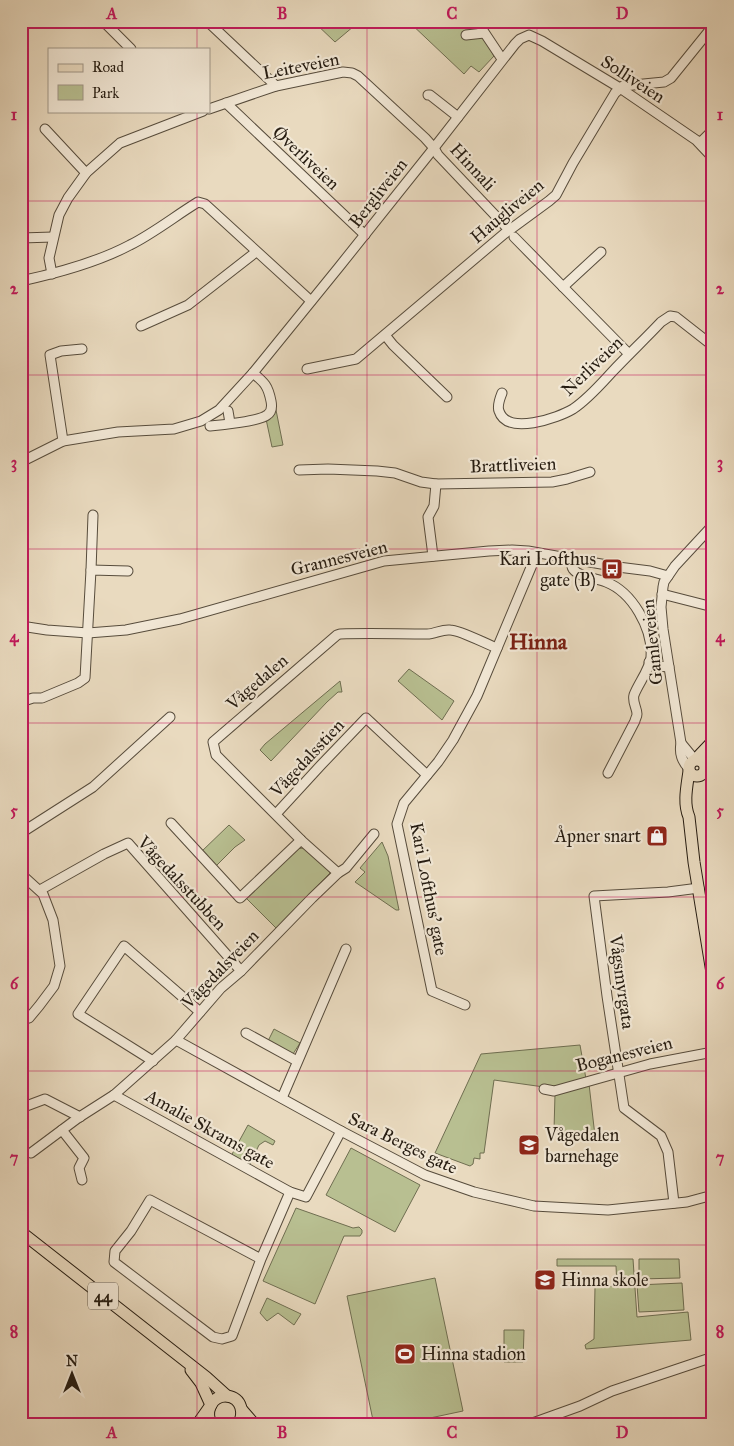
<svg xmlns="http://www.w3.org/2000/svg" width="734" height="1446" font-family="'IM FELL Great Primer',serif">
<rect width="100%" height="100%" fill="#e9dabf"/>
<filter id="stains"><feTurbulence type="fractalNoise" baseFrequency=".004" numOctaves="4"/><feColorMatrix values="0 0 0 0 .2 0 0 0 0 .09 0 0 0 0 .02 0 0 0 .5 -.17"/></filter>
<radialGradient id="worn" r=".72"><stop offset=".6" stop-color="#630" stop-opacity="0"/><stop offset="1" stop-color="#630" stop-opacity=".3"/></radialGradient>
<!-- green -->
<g fill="#b8bf91" stroke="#6f6e51">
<polygon points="313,21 360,21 335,42"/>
<polygon points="408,21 475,21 478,33 486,42 494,56 479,72 471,66 464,74"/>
<polygon points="275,405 283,445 272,447 266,419"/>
<polygon points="409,669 454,701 442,720 398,681"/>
<polygon points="340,681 342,692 338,692 327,702 271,761 260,750 265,744"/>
<polygon points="229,825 245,840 235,847 215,867 201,852"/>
<polygon points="382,842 388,856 399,910 396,910 355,882 365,872 360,868"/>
<polygon points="304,848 328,869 330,873 276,928 244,896 295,849"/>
<polygon points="274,1029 300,1043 293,1054 268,1041"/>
<polygon points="580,1045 586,1079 551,1088 494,1080 484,1153 480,1153 480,1159 474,1158 473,1164 470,1166 435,1153 481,1054"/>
<polygon points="589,1084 595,1136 554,1130 555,1094"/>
<polygon points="248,1125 275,1141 273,1145 265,1141 259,1145 250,1164 244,1161 243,1162 231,1156"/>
<polygon points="351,1148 420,1185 395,1232 326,1195"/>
<polygon points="296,1208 353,1228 359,1227 362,1230 362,1233 360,1236 344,1236 315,1304 263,1281"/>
<polygon points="557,1259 633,1259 637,1317 688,1312 691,1340 586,1349 585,1345 594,1339 595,1287 617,1286 616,1266 557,1266"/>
<polygon points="639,1259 679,1259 680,1278 639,1279"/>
<polygon points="435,1278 463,1411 397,1425 374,1425 347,1296"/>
<polygon points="682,1283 684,1310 639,1312 637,1285"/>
<polygon points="267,1298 301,1314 294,1325 278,1313 267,1321 260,1313"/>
<polygon points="504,1330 524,1330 523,1362 504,1362"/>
</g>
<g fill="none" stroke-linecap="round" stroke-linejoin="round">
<!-- minor casing -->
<g stroke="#574c3c" stroke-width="11">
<g id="minor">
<polyline points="103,21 131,49"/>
<polyline points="207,21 276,86"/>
<polyline points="480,21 482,29 502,59"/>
<polyline points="466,35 484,33"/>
<polyline points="428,95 430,95 458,117"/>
<polyline points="226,103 365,235"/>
<polyline points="209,109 276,86 343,72 352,73 358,76 425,138 434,148 438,155 509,230"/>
<polyline points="45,129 86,173"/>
<polyline points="699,142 703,140 713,130"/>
<polyline points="514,237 629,354"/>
<polyline points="21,238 53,237"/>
<polyline points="52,274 49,258 59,215 68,198 86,173 120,143 203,111"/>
<path d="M21,281C58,273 96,263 130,245C154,233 175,216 198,202L205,204L311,301"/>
<polyline points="563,287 601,252"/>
<polyline points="141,326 188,305 256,252"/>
<polyline points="385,335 393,345 447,397"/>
<polyline points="307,369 356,359 504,234 549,201 556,195 573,163 615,93 623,86 664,82 671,78 713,26"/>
<path d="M502,393C500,398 497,406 499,411C507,436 558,418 573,409C588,399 600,385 612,372C628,355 645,339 661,322L670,316L676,317L713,346"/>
<polyline points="228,411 230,423"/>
<path d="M210,426C222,425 260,421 267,415C272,412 272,406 271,401C268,386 265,383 253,373"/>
<polyline points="63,441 50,355 61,351 82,349"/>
<polyline points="21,462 63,441 118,432 174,429 201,421 219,410 253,373 339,267 430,153 515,44 520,39 529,35 542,41 620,88 696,140 713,158"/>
<polyline points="299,470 328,469 377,471 395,473 421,482 436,484 552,482 567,479 590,472"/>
<polyline points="433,556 428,517 434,506 436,484"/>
<path d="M571,558C571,562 571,566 573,569C580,578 596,578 606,582C632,592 653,628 651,657C650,669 638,684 634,695C632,702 637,708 637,714C637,717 635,719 635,721L608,773"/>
<polyline points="91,570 93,515"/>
<polyline points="662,594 713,607"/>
<polyline points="21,626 47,630 88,633 126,630 180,619 384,561 489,551 512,550 528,551 618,567 650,571 668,576"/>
<polyline points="649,662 657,666 669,667"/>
<polyline points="21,702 33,698 42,698 78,683 85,678 91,570 128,571"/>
<polyline points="681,743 695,760"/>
<path d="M689,769C682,761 679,754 681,743L663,629L661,607L663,587L664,582L675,566L713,525"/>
<polyline points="276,814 321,765 366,718 427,775"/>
<polyline points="171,823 240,898 301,840"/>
<polyline points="21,833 93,787 170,717"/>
<path d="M338,873L301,840L216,755L213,742L337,635L340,634C369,633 398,634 427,634C435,634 442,629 450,630C460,630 486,644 497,648"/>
<polyline points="21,874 43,894 53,920 60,966 54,986 39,1006 29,1018 21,1019"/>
<polyline points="40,890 104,854 128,843 241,971"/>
<polyline points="465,1005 432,991 397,824 404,803 438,762 453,740 477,696 537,553"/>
<polyline points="246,1033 297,1061"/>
<polyline points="176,1040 341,1131 425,1175 474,1192 534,1206 608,1210 687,1202 713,1195"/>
<polyline points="153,1061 78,1014 124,946 200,1012"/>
<polyline points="544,1089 554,1091 650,1064 713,1052"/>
<polyline points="114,1095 290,1192"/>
<polyline points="282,1098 346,949"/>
<polyline points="21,1108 45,1099 80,1117"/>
<polyline points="62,1130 84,1158 79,1168 82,1180"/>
<polyline points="31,1153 78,1118 114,1095 176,1040 221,988 241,971 312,898 338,873 346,868 374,834"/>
<polyline points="674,1203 668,1152 661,1136 624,1108 607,996 594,896 668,892 699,888"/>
<polyline points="261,1259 150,1200 131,1231 115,1251 114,1262 213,1337 222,1339 232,1336 261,1259 290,1192 306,1197 341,1131"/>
<polyline points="527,1425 580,1406 612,1391 713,1357"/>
</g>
</g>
<!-- major casing -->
<g stroke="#261c11" stroke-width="13">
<g id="major">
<polyline points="696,759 713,741"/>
<circle cx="697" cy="768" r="8"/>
<path d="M689,771C687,786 683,803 689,817L694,862L713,979"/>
<polyline points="21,1232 206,1377 227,1396"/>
<polyline points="191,1370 201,1383 211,1405"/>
<polyline points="242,1410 255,1425"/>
<polyline points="197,1425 209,1408"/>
<path d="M212,1425C204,1413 211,1395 227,1396C242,1398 245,1414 238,1425"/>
</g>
</g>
<!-- minor -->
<use href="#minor" stroke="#f1e7d5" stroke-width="9"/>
<!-- major -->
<use href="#major" stroke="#e9dabf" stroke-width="11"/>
</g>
<!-- grid -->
<path fill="none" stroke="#c2185b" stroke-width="1" stroke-opacity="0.55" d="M197,21V49M367,21V1425M537,21V1425M197,111V1425M21,201H713M21,375H713M21,549H713M21,723H713M21,897H713M21,1071H713M21,1245H713"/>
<!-- icons -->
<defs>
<g id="bus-square" transform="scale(1.125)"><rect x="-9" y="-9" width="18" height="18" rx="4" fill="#8f2418" stroke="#f1e7d5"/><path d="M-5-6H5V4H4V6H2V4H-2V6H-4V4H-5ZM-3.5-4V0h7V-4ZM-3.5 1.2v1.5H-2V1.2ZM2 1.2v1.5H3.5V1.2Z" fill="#fff"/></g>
<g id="shop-square" transform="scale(1.125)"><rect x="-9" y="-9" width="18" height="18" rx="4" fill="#8f2418" stroke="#f1e7d5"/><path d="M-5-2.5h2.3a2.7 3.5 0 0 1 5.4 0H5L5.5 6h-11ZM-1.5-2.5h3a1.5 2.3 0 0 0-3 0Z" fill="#fff"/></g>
<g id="school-square" transform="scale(1.125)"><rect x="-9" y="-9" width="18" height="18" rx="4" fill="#8f2418" stroke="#f1e7d5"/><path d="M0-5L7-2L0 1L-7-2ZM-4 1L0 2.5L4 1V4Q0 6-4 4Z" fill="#fff"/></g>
<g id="stadium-square" transform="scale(1.125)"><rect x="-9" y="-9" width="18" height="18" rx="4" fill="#8f2418" stroke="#f1e7d5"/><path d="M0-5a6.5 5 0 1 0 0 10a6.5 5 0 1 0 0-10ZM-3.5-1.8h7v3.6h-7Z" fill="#fff"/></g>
</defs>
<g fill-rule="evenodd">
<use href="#bus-square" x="612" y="569"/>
<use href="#shop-square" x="657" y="836"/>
<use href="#school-square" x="529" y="1145"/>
<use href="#school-square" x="545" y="1280"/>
<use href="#stadium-square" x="405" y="1354"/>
</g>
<g text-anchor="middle" stroke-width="4.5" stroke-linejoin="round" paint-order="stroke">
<!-- shield labels -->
<rect fill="#f1e7d5" stroke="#63594c" stroke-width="1" x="88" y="1282.5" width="30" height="27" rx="4"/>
<g font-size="16" font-weight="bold" fill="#261c11">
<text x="103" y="1302">44</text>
</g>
<!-- street labels -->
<g font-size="18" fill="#261c11" stroke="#f1e7d5">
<text transform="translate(301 66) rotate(-11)" y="6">Leiteveien</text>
<text transform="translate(633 79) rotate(33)" y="6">Solliveien</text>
<text transform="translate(306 158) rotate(43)" y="6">Øverliveien</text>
<text transform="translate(473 167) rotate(47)" y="6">Hinnali</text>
<text transform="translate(378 193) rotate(-52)" y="6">Bergliveien</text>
<text transform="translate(507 211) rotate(-40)" y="6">Haugliveien</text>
<text transform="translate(592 366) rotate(-44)" y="6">Nerliveien</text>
<text transform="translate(513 465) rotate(-2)" y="6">Brattliveien</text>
<text transform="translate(339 558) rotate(-14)" y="6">Grannesveien</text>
<text transform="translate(652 642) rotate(-96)" y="6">Gamleveien</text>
<text transform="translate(257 682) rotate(-41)" y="6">Vågedalen</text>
<text transform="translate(307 758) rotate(-47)" y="6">Vågedalsstien</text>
<text transform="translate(182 883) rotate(47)" y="6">Vågedalsstubben</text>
<text transform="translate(429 889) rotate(79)" y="6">Kari Lofthus' gate</text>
<text transform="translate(220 969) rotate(-46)" y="6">Vågedalsveien</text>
<text transform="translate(622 982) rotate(82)" y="6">Vågsmyrgata</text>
<text transform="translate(624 1054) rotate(-14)" y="6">Boganesveien</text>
<text transform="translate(210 1129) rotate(29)" y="6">Amalie Skrams gate</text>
<text transform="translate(403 1143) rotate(26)" y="6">Sara Berges gate</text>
</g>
<!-- poi labels -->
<g font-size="18" fill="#261c11" stroke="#f1e7d5" text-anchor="start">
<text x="596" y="565" text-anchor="end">Kari Lofthus<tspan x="596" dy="21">gate (B)</tspan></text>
<text x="641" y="842" text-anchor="end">Åpner snart</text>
<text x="545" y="1141">Vågedalen<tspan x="545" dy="21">barnehage</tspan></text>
<text x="561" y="1286">Hinna skole</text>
<text x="421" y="1360">Hinna stadion</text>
</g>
<!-- district labels -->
<g font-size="22" font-weight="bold" fill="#7a1f14" stroke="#f1e7d5">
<text x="538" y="649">Hinna</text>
</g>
</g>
<!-- margin -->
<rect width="734" height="1446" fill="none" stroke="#e9dabf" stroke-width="55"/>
<!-- legend -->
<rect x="48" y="48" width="162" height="65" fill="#f1e7d5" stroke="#a09687"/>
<rect x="58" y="64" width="25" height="8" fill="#e9dabf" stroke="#a09687"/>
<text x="92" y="72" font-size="15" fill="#261c11">Road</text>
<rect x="58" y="85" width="25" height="15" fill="#b8bf91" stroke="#a09687"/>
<text x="92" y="98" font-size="15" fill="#261c11">Park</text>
<!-- north arrow -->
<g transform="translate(72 1374)" stroke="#f1e7d5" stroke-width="4" paint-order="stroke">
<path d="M0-4L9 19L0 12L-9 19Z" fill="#261c11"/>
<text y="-8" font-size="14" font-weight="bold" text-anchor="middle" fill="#261c11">N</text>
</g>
<rect x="28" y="28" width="678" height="1390" fill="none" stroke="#c2185b" stroke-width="2"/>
<g font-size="16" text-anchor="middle" font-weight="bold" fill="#c2185b">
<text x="112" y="19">A</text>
<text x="282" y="19">B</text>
<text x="452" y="19">C</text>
<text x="622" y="19">D</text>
<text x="14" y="120">1</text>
<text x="720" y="120">1</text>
<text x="14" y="294">2</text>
<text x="720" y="294">2</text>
<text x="14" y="468">3</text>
<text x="720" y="468">3</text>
<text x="14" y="642">4</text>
<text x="720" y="642">4</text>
<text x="14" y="816">5</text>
<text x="720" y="816">5</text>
<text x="14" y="989">6</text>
<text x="720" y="989">6</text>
<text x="14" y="1163">7</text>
<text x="720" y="1163">7</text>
<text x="14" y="1337">8</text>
<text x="720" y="1337">8</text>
<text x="112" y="1438">A</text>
<text x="282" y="1438">B</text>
<text x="452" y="1438">C</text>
<text x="622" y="1438">D</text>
</g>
<rect width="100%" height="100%" filter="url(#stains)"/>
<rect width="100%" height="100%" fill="url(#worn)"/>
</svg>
